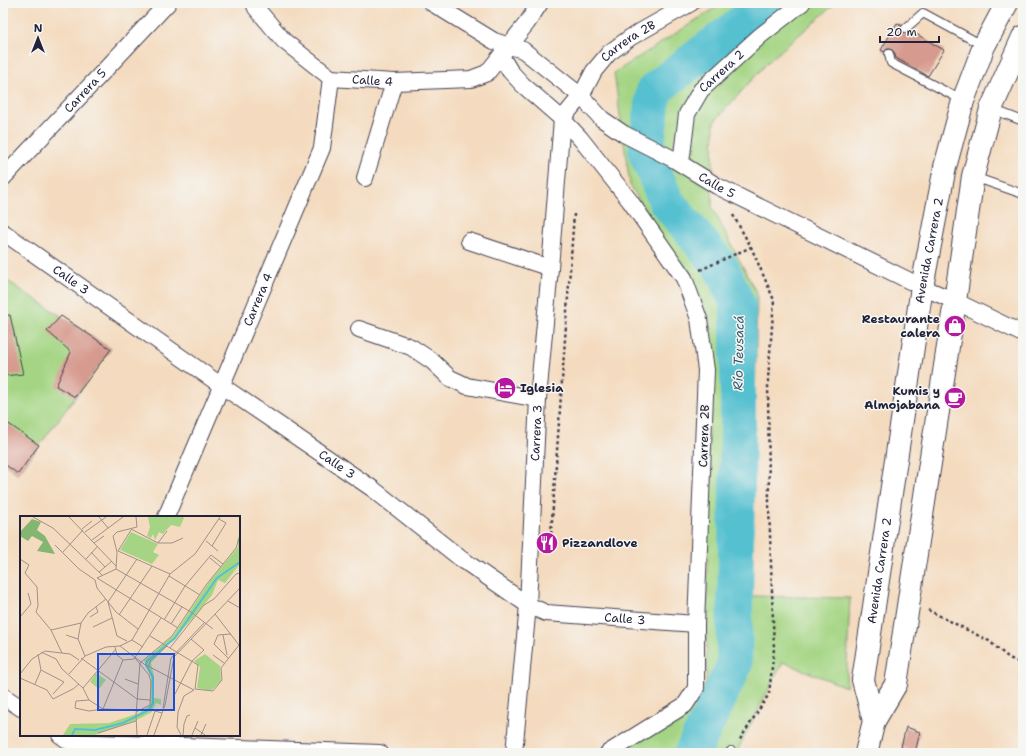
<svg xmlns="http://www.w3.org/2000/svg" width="1026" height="756" font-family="'Shantell Sans',sans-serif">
<rect width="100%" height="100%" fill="#f6f6f2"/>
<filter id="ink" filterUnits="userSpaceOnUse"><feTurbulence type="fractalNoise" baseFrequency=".025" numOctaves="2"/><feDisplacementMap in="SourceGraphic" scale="8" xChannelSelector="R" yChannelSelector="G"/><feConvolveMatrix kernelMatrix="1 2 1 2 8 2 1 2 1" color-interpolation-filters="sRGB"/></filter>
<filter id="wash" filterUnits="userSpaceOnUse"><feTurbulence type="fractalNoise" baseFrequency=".012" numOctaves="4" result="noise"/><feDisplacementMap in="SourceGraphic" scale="16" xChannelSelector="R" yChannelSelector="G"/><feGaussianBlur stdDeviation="0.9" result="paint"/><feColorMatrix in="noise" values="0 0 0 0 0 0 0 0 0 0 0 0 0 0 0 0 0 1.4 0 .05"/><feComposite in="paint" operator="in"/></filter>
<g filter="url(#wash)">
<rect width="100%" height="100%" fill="#f4dbbf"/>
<!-- green -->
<g fill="#a5d584" stroke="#647c60">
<polygon points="723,3 836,3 768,62 714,122 712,207 757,294 752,596 850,598 846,687 783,662 736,753 612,753 706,683 710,318 630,185 614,73"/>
<polygon points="3,278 111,349 18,474 3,463"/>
</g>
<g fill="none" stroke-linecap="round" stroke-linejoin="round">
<!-- river -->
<polyline stroke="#55c0d0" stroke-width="36" points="692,753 734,666 738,424 738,305 721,267 666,201 646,152 654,90 768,3"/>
</g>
<g id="blocks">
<!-- building -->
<g fill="#d79a8e">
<polygon points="897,23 901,25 901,29 904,33 907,33 911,31 944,50 928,76 896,58 894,52 891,49 887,49 884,52 881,50"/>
<polygon points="10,315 23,374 3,376 3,316"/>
<polygon points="61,316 111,349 75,397 56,386 71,352 47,331"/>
<polygon points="3,420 39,445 18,474 3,463"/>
<polygon points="906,727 920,732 915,753 901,747"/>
</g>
</g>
</g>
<g filter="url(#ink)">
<use href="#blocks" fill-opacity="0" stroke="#423e4f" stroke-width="1"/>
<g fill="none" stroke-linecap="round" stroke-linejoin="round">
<!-- lane casing -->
<g stroke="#423e4f" stroke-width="10">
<g id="lane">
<polyline points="906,28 923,13 984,46"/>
<polyline points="889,54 891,63 962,100"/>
<polyline points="992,109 1023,121"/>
<polyline points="974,177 1023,194"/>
<polyline points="729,753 731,751"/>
</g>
</g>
<!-- street casing -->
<g stroke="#423e4f" stroke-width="18">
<g id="street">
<path id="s1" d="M254,3L256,8L284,41L331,78L394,82L471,79L487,73L527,23L540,3"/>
<path id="s2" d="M432,3L494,41L523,50L581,96L602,119L624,134L673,159L717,186L922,287L955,301L1023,334"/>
<polyline points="501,56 510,71 523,85 562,119 580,138 630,201 684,278 699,319 706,370 696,624 696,688 685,705 608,753"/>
<path id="s3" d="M681,163L687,114L701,90L760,36L802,3"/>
<path id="s4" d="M3,178L168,3"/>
<polyline points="365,178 394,82"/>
<path id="s5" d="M3,232L222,386L373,489L460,558L528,605L546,613L696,624"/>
<polyline points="469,241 550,268"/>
<polyline points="359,329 411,347 432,361 450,378 467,386 538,399"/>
<path id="s6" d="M166,517L322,148L331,78"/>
<polyline points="3,696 21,708"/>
<polyline points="60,735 70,742 380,753"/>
<path id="s7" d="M514,753L528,605L538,399L550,268L562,119L581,96L594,71L609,53L631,37L691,3"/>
</g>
</g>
<!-- primary casing -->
<g stroke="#423e4f" stroke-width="24">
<g id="primary">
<path id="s8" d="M874,721L863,680L922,287L945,167L963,101L984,46L1007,3"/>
<polyline points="866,753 874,721 896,684 955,301 973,176 991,109 1023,37"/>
</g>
</g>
<!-- path -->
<g stroke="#423e4f" stroke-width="2.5" stroke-dasharray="3 3" stroke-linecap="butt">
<polyline points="733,215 751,247 774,300 768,379 769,506 774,649 769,694 739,741"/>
<polyline points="700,270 751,247"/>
<polyline points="551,534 574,214"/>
<polyline points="928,610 989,641 1009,658 1023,664"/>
</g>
<!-- lane -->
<use href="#lane" stroke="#fff" stroke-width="8"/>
<!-- street -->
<use href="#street" stroke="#fff" stroke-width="16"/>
<!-- primary -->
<use href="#primary" stroke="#fff" stroke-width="22"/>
</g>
</g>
<!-- icons -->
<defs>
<g id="shop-disc" transform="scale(1.15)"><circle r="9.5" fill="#b5179e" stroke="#f6f6f2"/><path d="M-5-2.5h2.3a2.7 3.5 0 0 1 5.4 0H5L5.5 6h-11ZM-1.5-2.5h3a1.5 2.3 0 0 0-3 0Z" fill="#fff"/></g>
<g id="hotel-disc" transform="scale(1.15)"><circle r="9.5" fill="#b5179e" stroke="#f6f6f2"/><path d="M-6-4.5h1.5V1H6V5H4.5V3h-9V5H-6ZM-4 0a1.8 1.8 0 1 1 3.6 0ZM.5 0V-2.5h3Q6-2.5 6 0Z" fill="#fff"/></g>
<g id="cafe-disc" transform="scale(1.15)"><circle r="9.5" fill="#b5179e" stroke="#f6f6f2"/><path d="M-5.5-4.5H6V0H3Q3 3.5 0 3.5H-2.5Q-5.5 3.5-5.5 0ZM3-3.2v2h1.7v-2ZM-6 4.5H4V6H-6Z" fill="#fff"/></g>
<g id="restaurant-disc" transform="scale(1.15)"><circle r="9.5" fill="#b5179e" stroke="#f6f6f2"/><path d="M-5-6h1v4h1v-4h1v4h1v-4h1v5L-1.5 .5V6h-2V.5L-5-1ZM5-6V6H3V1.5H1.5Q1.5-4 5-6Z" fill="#fff"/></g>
</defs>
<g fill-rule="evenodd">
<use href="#shop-disc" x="955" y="326"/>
<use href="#hotel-disc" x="505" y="388"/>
<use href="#cafe-disc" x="955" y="398"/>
<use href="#restaurant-disc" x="547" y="543"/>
</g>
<g text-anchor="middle" stroke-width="3" stroke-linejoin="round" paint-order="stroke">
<!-- street labels -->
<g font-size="12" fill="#22223b" stroke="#f6f6f2">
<text dy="4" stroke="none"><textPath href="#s7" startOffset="740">Carrera 2B</textPath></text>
<text dy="4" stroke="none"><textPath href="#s3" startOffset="105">Carrera 2</textPath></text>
<text dy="4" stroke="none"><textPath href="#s1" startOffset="150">Calle 4</textPath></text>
<text dy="4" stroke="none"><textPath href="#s4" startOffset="120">Carrera 5</textPath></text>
<text dy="4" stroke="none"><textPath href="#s2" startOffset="341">Calle 5</textPath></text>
<text dy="4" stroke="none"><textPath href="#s8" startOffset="477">Avenida Carrera 2</textPath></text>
<text dy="4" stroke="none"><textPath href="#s5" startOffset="83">Calle 3</textPath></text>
<text dy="4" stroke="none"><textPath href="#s6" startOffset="236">Carrera 4</textPath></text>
<text dy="4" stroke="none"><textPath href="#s7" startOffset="321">Carrera 3</textPath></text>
<text transform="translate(704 436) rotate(-88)" y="4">Carrera 2B</text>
<text dy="4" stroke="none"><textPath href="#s5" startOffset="407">Calle 3</textPath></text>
<text dy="4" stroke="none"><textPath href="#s8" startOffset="153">Avenida Carrera 2</textPath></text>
<text dy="4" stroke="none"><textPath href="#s5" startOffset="743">Calle 3</textPath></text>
</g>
<!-- poi labels -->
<g font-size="12" font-weight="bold" fill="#22223b" stroke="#f6f6f2" text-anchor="end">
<text x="940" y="323">Restaurante<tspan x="940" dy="14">calera</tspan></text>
<text x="520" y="392" text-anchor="start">Iglesia</text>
<text x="940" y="395">Kumis y<tspan x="940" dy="14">Almojabana</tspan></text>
<text x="562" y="547" text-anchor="start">Pizzandlove</text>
</g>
<!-- water labels -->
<g font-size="13" font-style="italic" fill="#34596f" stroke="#f6f6f2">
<text transform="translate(738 353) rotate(-89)" y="5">Río Teusacá</text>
</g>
</g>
<!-- overview -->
<g transform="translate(20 516)">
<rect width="220" height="220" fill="#f4dbbf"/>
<path d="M128,1H163L164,2L160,11L151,9L143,18L139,16L135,24L133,18L131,22L127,20L130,11ZM111,16L138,28L133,36L139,39L132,48L100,34ZM220,18V48L205,67L198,64L192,79L174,101L131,147L134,160V182L141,183V189L136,187L132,196L115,205L75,219H43L50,208L89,207L119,197L130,189L131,162L124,144L153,120L189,66L218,31L217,24ZM185,138L200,150L201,165L191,175L177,172L180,151L174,145ZM76,157L86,164L79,173L70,166Z" fill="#a5d584"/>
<path d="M12,3L21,6L17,14L25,20L35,38L17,35L23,26L12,20L8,25L0,20V16Z" fill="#84b672"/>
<path fill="none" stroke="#55c0d0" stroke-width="2" d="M52,219L55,213L75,214L103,207L129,194L133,187V161L126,149L127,145L155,122L197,62L220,46"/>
<path fill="none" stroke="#a0918a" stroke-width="1" d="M13,1L33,12L82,59M49,1L96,50M79,1L88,12M62,13L72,5M111,13L138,27H152L163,22M65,16L86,1M72,24L103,1M186,25L198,35M74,27L84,20M138,27L147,15M35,29L59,53L75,64M192,30L206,7L199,3M98,35L150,58M98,35L111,14M43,36L63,14M71,36L85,51M190,42L201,51M0,43L9,49L5,57L17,71L18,90L16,96L31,114L42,137M66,43L77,31M96,53L171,96L193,113M96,53L97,36L93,20L97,16L117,11L116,1M79,56L92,45M149,60L180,79M77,62L158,112M77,62L96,53M75,64L77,72L96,96L118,113M208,85L220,92M88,86L117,43M88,86L97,120L107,125M99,99L132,50M0,101L11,88L8,77M70,101L78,96L76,91M144,104L165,70L191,39L203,48M61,107L58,123L65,140M151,108L162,91M73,111L92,102M31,114L61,107L68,97L86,83M46,119L58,123M203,119L207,139M130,120L178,149L175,173M112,124L150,58L175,38L200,1M112,124L123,131M100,130L124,148L174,174M100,130L112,124M95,131L97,139L103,144L114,143L141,102M150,132L184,89L194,83L216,58L220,57M21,136L36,143L42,153L63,172L69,184L83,193L116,194M193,139L204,147M61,142L117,183L130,184M115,142L129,159L131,166L130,189L116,196M208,142L194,128L198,119L211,118M129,150L130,145L147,130M21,154L44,166L33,178M0,158L12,143L25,135L50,138L59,144M49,158L65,140L86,131L100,130M0,162L27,174L33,183L53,173L59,168M105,163L118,168M15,168L21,154L18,138M63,172L96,133M175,173L193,175L202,164L201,152L219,129L195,98M155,178L172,145L184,134L171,123M69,184L56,185L55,192L69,195L83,193M143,192L151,142L185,106M83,193L103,144M175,212L185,219M78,217L116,205M117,219L116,199L120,147L152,120L186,69L216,32L220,20M127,219L135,195L142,197M134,219L145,189L154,141L220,72M161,219L157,211L158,196L164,180L174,174M163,219L164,208L167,200L170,199M172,219L178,205M181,219L186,208"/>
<path fill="#1d4ed8" fill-opacity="0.15" stroke="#1d4ed8" stroke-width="2" d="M78,138H154V194H78Z"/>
<rect width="220" height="220" fill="none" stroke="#22223b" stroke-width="2"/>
</g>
<!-- margin -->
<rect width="1026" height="756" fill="none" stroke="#f6f6f2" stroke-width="16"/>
<!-- north arrow -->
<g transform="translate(38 38)" stroke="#f6f6f2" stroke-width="3" paint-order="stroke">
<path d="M0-3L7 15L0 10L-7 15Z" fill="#22223b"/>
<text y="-6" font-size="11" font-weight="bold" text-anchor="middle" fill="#22223b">N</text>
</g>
<!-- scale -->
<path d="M880 36v6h59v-6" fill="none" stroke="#22223b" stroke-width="2"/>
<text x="886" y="36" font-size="12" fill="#22223b" stroke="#f6f6f2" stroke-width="3" paint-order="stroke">20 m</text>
</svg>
